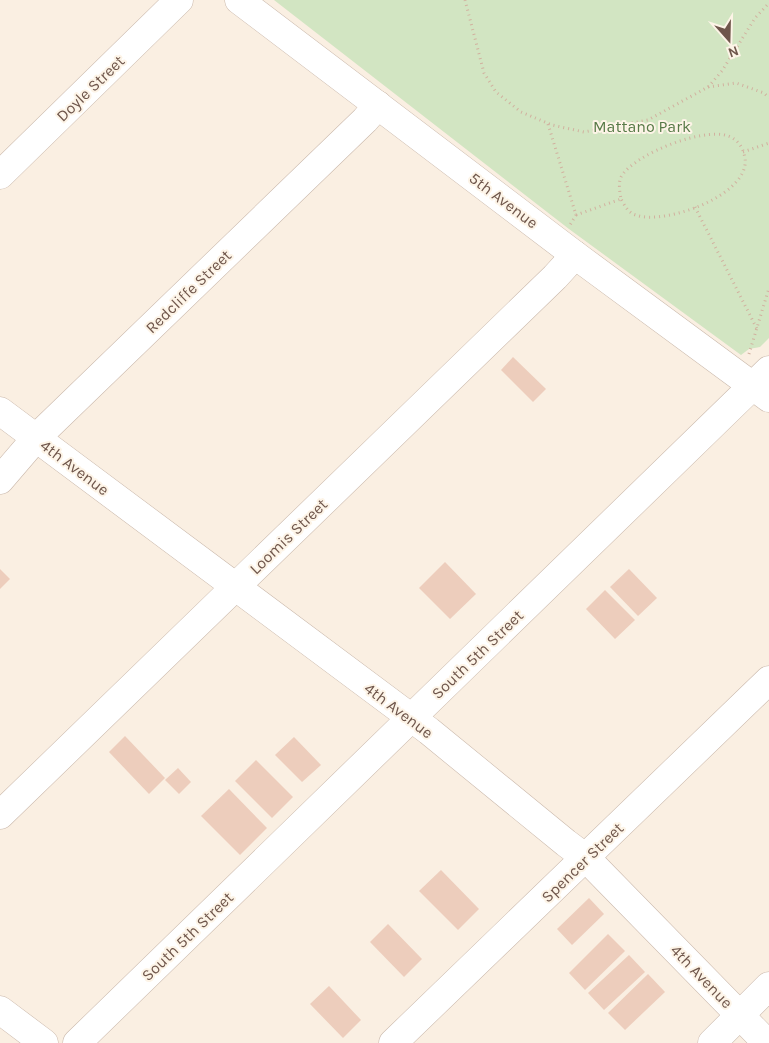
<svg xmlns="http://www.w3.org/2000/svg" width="769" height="1043" font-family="Karla,sans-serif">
<rect width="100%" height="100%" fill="#faefe2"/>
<!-- green -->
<polygon fill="#d2e5c2" points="274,0 769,0 769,338 760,347 749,349 741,355 569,229"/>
<!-- building -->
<g fill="#edcdbc">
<polygon points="513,357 546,389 533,402 501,370"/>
<polygon points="445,562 476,594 450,619 419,588"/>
<polygon points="0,569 10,579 0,589"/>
<polygon points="629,569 657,598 638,616 610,587"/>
<polygon points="605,590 635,620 615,639 586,609"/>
<polygon points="125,736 165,778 149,794 109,752"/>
<polygon points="294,737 321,765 302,782 275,755"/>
<polygon points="256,760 293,797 272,818 235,781"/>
<polygon points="178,768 191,782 179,794 165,780"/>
<polygon points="229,789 267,828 240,855 201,816"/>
<polygon points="441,870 479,909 458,930 419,891"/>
<polygon points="589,898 604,914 572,945 557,929"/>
<polygon points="388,924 422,959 404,977 370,942"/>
<polygon points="608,934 625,951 585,990 569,973"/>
<polygon points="629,955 645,972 604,1010 588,993"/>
<polygon points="648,974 665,992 625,1030 608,1013"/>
<polygon points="329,986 361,1020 343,1038 310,1004"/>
</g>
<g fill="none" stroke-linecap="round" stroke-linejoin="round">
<!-- minor casing -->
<g stroke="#c9b7aa" stroke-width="29">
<g id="minor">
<polyline points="239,0 575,255 769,398"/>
<polyline points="0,175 179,0"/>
<polyline points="0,411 429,731 566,843 586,858 767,1043"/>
<polyline points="0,480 36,438 365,120 378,105"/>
<polyline points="0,815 555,277 575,255"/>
<polyline points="0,1010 44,1043"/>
<polyline points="77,1043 769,370"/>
<polyline points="393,1043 769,680"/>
<polyline points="712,1043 769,986"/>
</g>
</g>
<!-- path -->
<g stroke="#d1b19f" stroke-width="3" stroke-dasharray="1 4" stroke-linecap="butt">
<polyline points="465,0 484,73 496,92 521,112 552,125 584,132 648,120 708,87 722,71 755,18 769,3"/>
<polyline points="708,87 736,83 764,93 769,98"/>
<polyline points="548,124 576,215 570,225"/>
<polyline points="743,152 769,143"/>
<polyline points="695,207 757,329"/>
<path d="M576,215L621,199C620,193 618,184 621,177C633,154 713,122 734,139C739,142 743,149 744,154C757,193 665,226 636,215C628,213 625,206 621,199"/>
<polyline points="749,354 769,288"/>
</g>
<!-- minor -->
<use href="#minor" stroke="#fff" stroke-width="28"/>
</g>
<g text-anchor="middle" stroke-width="4" stroke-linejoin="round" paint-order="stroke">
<!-- street labels -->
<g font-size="16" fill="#6f564b" stroke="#fdf4e7">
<text transform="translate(90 88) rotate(-44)" y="6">Doyle Street</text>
<text transform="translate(504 200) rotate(37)" y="6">5th Avenue</text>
<text transform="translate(188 291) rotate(-44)" y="6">Redcliffe Street</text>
<text transform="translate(75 467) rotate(37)" y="6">4th Avenue</text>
<text transform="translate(288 536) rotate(-44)" y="6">Loomis Street</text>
<text transform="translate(477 654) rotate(-44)" y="6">South 5th Street</text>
<text transform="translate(399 710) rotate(37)" y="6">4th Avenue</text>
<text transform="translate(582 862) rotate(-44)" y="6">Spencer Street</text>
<text transform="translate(187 936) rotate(-44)" y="6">South 5th Street</text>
<text transform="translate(702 976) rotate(46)" y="6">4th Avenue</text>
</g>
<!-- park labels -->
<g font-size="16" fill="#577a47" stroke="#fdf4e7">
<text x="642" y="132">Mattano Park</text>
</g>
</g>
<!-- north arrow -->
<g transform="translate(729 40) rotate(160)" stroke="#fdf4e7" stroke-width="4" paint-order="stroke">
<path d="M0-4L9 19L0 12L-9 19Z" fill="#6f564b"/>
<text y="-8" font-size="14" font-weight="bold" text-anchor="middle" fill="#6f564b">N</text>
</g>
</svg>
